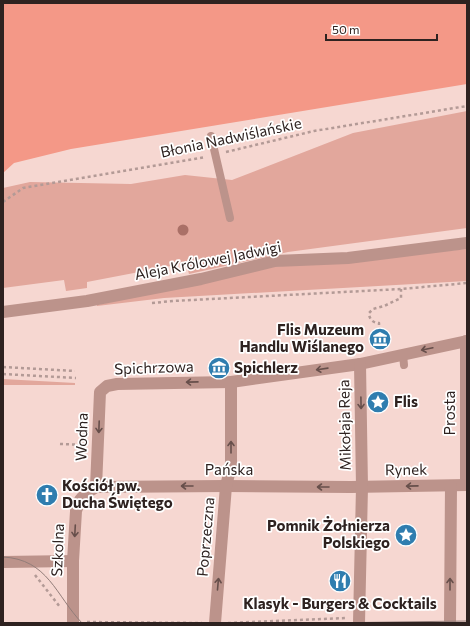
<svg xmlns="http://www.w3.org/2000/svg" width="470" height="626" font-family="Commissioner,sans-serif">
<rect width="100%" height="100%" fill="#f6d7d1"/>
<!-- green -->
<g fill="#e2a79c">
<polygon points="467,111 467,228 288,252 189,274 186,263 87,282 87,288 66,291 64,280 3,288 3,188 30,182 131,184 185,175 232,180 353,133"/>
<polygon points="467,249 467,281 164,298 97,306 97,305 261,268"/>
<polygon points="3,379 75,383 75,385 3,385"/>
</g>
<!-- water -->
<polygon fill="#f49887" points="3,3 467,3 467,84 71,149 14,163 3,173"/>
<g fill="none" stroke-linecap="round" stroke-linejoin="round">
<!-- path -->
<g stroke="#b39a96" stroke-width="2.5" stroke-dasharray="3 3" stroke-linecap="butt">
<polyline points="226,152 314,131 467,106"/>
<polyline points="3,202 23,188 206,157"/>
<polyline points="152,303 173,301 401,289 467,283"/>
<path d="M379,325V323C373,323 369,319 369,313L373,309L384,306L401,298V289"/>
<polyline points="3,367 75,371"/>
<polyline points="3,374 76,378"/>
<polyline points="60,444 85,445"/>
<polyline points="35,575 60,607"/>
<polyline points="87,622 202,623"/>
<polyline points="228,623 347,618"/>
</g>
<!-- lane -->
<g stroke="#bc938b" stroke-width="8">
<polyline points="211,136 230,218"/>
<polyline points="403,355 404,365"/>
</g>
<!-- street -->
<g stroke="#bc938b" stroke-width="12">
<polyline points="3,312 87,301 201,279 275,261 348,258 467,243"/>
<polyline points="466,341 466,485"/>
<polyline points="96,487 100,392 107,386 117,384 231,382 360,364 467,341"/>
<polyline points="96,487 226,486 351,487 467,485"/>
<polyline points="3,562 73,561"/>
<polyline points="73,623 73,561 76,511 80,500 86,493 96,487"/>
<polyline points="215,623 226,486 231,466 231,382"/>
<polyline points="359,623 362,487 360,364"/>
<polyline points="450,623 451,486"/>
</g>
<!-- tram -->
<g stroke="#927d79" stroke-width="1">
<path d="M3,557C48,559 56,596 82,623"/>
<polyline points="323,623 467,621"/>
</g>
</g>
<!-- trees -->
<circle fill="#aa7067" cx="183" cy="230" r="5.5"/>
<!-- one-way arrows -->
<defs><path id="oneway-shaft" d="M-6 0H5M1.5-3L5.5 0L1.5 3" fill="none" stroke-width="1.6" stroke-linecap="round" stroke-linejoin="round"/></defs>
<g stroke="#674f4b">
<use href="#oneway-shaft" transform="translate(427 349) rotate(168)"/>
<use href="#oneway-shaft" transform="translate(322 369) rotate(172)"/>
<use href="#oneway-shaft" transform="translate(192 382) rotate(179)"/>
<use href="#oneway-shaft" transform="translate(361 403) rotate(89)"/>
<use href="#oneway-shaft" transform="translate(99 427) rotate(92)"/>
<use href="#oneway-shaft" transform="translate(231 447) rotate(-90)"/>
<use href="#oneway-shaft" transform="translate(187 486) rotate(180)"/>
<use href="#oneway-shaft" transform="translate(412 486) rotate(179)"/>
<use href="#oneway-shaft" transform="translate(323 487) rotate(-180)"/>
<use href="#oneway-shaft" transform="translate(75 531) rotate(93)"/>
<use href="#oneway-shaft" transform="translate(218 584) rotate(-85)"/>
<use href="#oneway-shaft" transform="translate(450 584) rotate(-90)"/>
</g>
<!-- icons -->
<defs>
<g id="museum-disc" transform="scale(1.15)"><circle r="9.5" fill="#2f7daf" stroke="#fff"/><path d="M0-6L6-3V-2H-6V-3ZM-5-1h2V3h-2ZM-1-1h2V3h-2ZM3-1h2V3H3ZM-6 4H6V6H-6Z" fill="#fff"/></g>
<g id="sight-disc" transform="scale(1.15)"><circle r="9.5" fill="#2f7daf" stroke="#fff"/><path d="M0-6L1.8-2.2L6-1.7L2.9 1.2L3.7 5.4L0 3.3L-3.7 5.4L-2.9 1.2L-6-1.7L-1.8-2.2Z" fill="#fff"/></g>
<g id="church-disc" transform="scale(1.15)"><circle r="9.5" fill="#2f7daf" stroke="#fff"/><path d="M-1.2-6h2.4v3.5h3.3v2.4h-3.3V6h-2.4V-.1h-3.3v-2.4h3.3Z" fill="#fff"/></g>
<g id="restaurant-disc" transform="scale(1.15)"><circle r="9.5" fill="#2f7daf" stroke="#fff"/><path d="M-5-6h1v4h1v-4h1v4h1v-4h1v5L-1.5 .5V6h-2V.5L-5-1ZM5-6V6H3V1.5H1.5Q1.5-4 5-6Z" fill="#fff"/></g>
</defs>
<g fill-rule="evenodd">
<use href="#museum-disc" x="380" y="339"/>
<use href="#museum-disc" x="219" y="368"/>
<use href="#sight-disc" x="378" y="402"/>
<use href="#church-disc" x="47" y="495"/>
<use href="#sight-disc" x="406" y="535"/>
<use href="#restaurant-disc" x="340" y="581"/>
</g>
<g text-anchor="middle" stroke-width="3.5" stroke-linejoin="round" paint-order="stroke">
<!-- street labels -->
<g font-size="15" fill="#2e2220" stroke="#fff">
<text transform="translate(231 138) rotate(-12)" y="5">Błonia Nadwiślańskie</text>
<text transform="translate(208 261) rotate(-11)" y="5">Aleja Królowej Jadwigi</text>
<text transform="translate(154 368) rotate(-2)" y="5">Spichrzowa</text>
<text transform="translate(450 413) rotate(-90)" y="5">Prosta</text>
<text transform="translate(345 425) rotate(-91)" y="5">Mikołaja Reja</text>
<text transform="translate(82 437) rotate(-88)" y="5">Wodna</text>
<text x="229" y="475">Pańska</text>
<text transform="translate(406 470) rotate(-1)" y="5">Rynek</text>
<text transform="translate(206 537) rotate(-85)" y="5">Poprzeczna</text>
<text transform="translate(58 550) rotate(-88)" y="5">Szkolna</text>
</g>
<!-- poi labels -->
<g font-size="15" font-weight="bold" fill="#2e2220" stroke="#fff" text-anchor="start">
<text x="364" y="335" text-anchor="end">Flis Muzeum<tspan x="364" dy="17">Handlu Wiślanego</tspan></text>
<text x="234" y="373">Spichlerz</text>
<text x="394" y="407">Flis</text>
<text x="62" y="491">Kościół pw.<tspan x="62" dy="17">Ducha Świętego</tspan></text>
<text x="390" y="531" text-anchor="end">Pomnik Żołnierza<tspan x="390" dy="17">Polskiego</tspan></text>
<text x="340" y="609" text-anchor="middle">Klasyk - Burgers &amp; Cocktails</text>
</g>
</g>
<!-- border -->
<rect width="470" height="626" fill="none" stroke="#2e2220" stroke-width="8"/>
<!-- scale -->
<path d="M326 34v6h111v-6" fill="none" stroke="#2e2220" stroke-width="2"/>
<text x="332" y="34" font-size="12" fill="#2e2220" stroke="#ffffff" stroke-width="3" paint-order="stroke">50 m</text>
</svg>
